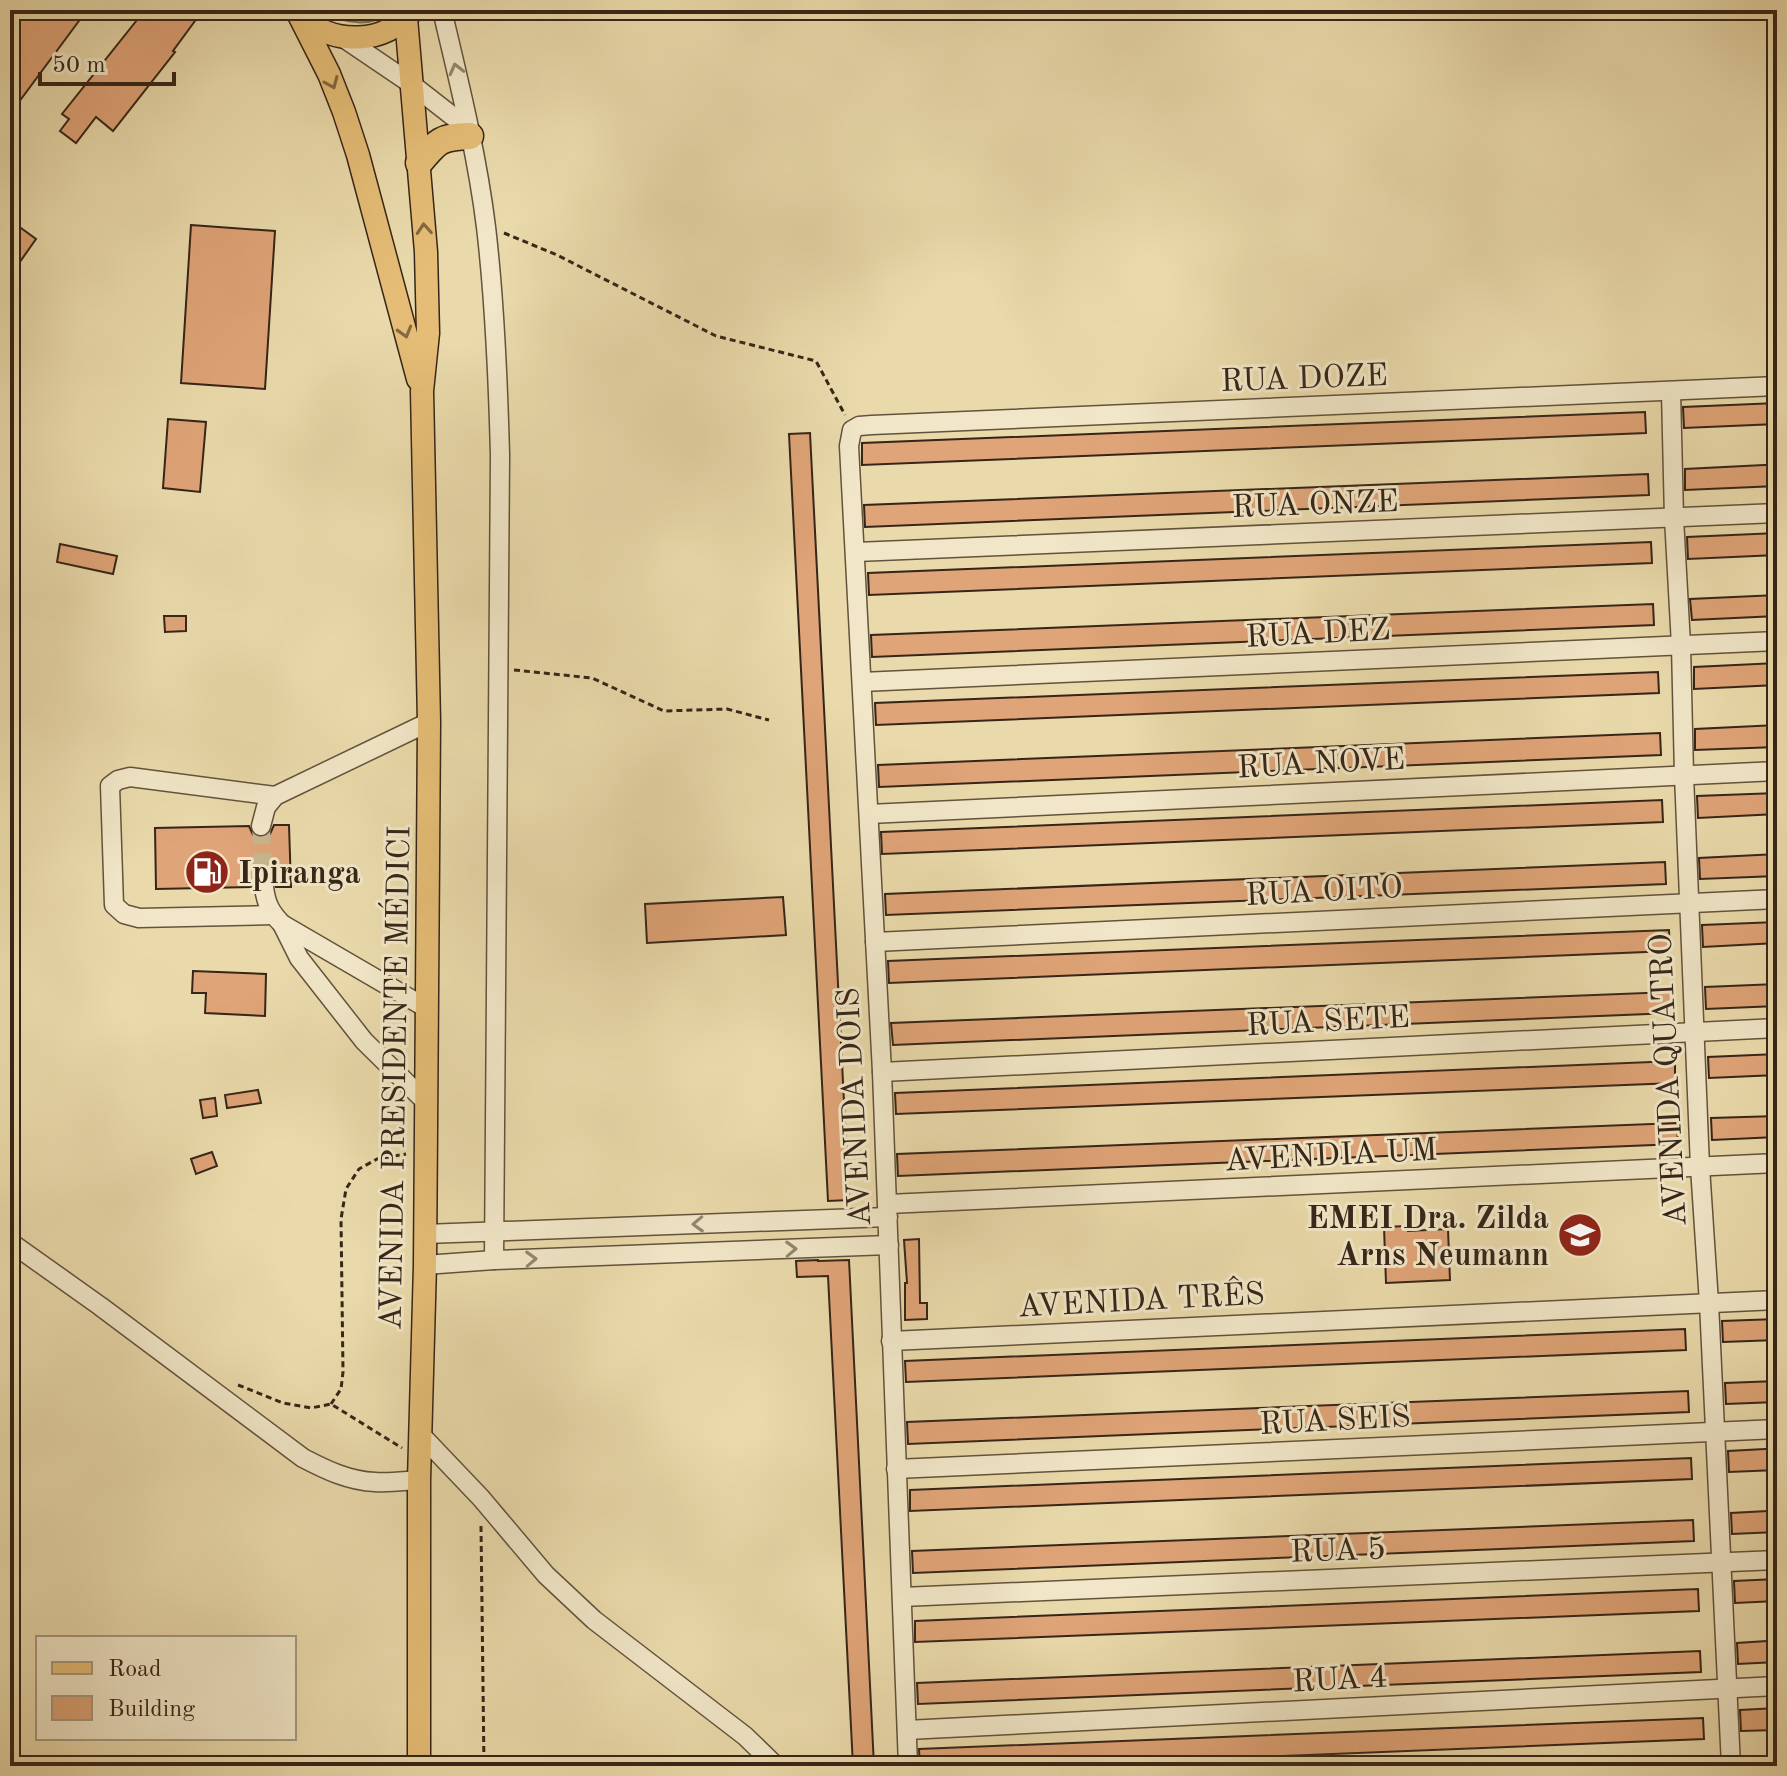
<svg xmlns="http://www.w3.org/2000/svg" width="1787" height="1776" font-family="'Old Standard TT',serif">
<rect width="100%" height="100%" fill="#eadaab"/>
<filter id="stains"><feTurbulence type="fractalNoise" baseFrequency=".0025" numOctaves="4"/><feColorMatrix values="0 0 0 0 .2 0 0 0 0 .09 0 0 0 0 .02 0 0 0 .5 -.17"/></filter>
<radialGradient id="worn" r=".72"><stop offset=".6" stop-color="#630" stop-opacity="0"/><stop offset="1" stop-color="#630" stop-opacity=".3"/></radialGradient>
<!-- green -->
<path fill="#b1c18d" stroke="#747352" stroke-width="2" d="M322,10H395C373,28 344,25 322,10Z"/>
<!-- building -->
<g fill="#dfa477" stroke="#362518" stroke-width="2">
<polygon points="10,10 87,10 10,114"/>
<polygon points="145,10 203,10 173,51 175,52 113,131 96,117 76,143 60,131 69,119 62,114"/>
<polygon points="10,220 36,239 10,276"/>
<polygon points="191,225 275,231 265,389 181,383"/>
<polygon points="1777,403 1777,424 1684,428 1683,407"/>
<polygon points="1645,412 1646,433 862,465 862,443"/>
<polygon points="168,419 206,422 200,492 163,488"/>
<polygon points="810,433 849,1200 828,1201 789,434"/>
<polygon points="1764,465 1777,465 1777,486 1685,490 1685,469"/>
<polygon points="1648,474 1649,495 865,527 864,505"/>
<polygon points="1777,533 1777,555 1688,559 1687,537"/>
<polygon points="1651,542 1652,563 869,595 868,573"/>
<polygon points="60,544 117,556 113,574 57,562"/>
<polygon points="1777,595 1777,616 1692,620 1690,599"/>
<polygon points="1653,604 1654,625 872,657 871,635"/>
<polygon points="164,616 186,616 186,631 165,632"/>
<polygon points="1777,663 1777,685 1694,689 1694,667"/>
<polygon points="1658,672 1659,693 876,725 875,703"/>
<polygon points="1777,725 1777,747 1695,750 1695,729"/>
<polygon points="1660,733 1661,755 879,787 878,765"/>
<polygon points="1777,793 1777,814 1698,818 1697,796"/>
<polygon points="1662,800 1663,822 882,854 881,832"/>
<polygon points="274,825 289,825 291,887 276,887 273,879 263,875 256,878 252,887 156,889 155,828 249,826 253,835 263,838 270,834"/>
<polygon points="1777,854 1777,876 1700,879 1699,858"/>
<polygon points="1665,862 1666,884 886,915 885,894"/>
<polygon points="783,897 786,935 647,943 645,904"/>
<polygon points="1777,922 1777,943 1703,947 1702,925"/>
<polygon points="1669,930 1670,951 889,983 888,961"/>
<polygon points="193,971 266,974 265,1016 205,1013 206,993 192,993"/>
<polygon points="1777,984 1777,1006 1706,1009 1705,987"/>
<polygon points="1671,992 1672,1013 893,1045 891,1023"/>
<polygon points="1777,1054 1777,1075 1709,1078 1708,1057"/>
<polygon points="1675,1061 1675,1083 896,1114 895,1093"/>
<polygon points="258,1090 261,1103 227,1108 225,1095"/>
<polygon points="215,1098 217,1116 203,1118 200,1100"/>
<polygon points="1777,1116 1777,1137 1712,1140 1711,1118"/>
<polygon points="1677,1123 1678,1144 898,1176 897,1154"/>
<polygon points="212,1152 217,1166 196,1174 191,1159"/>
<polygon points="1407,1226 1408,1231 1448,1229 1450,1280 1386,1283 1384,1227"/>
<polygon points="919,1239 920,1303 927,1303 927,1319 905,1320 905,1283 907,1283 904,1240"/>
<polygon points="818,1260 818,1261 849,1260 874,1766 853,1766 828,1276 797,1277 796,1261"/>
<polygon points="1777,1319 1777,1340 1723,1342 1722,1321"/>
<polygon points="1685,1329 1686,1350 906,1382 905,1361"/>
<polygon points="1777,1381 1777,1402 1726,1404 1725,1383"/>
<polygon points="1688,1391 1689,1412 908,1444 907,1422"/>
<polygon points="1765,1449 1777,1449 1777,1470 1729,1472 1728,1451"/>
<polygon points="1691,1458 1692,1479 910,1511 910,1490"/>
<polygon points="1768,1511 1777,1511 1777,1532 1732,1534 1731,1513"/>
<polygon points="1693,1520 1694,1541 913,1573 912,1551"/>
<polygon points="1777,1579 1777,1601 1735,1603 1734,1581"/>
<polygon points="1698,1589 1699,1611 915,1642 915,1621"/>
<polygon points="1767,1641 1777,1641 1777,1662 1738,1664 1737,1643"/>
<polygon points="1700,1651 1701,1672 918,1704 917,1683"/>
<polygon points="1777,1708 1777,1730 1741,1731 1740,1710"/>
<polygon points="1703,1718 1704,1739 1034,1766 920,1766 919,1749"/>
</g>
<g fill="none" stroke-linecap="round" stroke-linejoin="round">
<!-- minor-tunnel -->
<polyline stroke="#c6b68e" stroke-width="18" stroke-dasharray="18 9" stroke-linecap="butt" points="261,826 264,887"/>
<!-- minor casing -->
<g stroke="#63523d" stroke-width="21">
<g id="minor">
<path d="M442,10C459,82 477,154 486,227C495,303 498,378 500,455L494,1260"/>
<polyline points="345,39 410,83 469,129"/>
<polyline points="1671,392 1674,518 1681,645 1684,775 1700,1167 1709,1303 1731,1766"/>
<polyline points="856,552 1777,513"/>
<polyline points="862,682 1777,641"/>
<polyline points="869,814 1777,771"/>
<polyline points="261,826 266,807 275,796 429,722"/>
<path d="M264,887C266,903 270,912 282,924L428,1009"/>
<polyline points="273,915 139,918 124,914 114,905 110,786 118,780 130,777 275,796"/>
<polyline points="282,924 299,958 364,1041 426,1102"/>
<polyline points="875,942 1777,899"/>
<polyline points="882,1072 1777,1028"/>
<polyline points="888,1204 1777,1163"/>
<polyline points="425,1234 888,1217"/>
<path d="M10,1242L100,1306L303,1458C326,1470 349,1481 375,1482C389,1483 404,1481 419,1480"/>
<polyline points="425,1265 494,1260 889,1245"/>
<polyline points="891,1341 1777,1300"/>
<polyline points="421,1435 481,1498 546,1575 594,1620 745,1736 776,1766"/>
<polyline points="896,1469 1777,1429"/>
<polyline points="902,1597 1777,1560"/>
<polyline points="907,1730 1777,1686"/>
<polyline points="908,1766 882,1072 849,446 852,430 859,426 872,425 1777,386"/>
</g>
</g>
<!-- major casing -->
<g stroke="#362518" stroke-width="25">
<g id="major">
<polyline points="298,13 329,74 344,112 358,155 418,379"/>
<path d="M302,17C334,46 385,45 413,10"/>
<polyline points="406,18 426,252 428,333 422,391 429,722 425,1265 419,1480 419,1766"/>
</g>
</g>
<!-- highway casing -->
<g stroke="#362518" stroke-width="29">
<path id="highway" d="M419,163C438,140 441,137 470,136"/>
</g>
<!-- path -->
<g stroke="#362518" stroke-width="3" stroke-dasharray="6 4" stroke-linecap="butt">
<polyline points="504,233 557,255 716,336 816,361 845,415"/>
<polyline points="514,670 592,678 664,711 727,709 769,720"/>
<polyline points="238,1385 283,1403 311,1408 331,1404 402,1448"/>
<polyline points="331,1404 341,1389 343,1372 341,1219 346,1189 359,1169 377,1159 406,1154"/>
<polyline points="481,1526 484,1766"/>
</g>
<!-- minor -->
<use href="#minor" stroke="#f1e7c8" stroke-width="18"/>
<!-- major -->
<use href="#major" stroke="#e5bd76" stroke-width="22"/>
<!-- highway -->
<use href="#highway" stroke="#e5bd76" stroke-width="26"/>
</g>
<!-- one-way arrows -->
<defs><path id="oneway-chevron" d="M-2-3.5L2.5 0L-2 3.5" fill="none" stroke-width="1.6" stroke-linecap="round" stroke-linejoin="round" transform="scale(2)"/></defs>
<g stroke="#948670">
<use href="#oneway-chevron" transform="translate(456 69) rotate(-104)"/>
<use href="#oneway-chevron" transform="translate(698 1224) rotate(178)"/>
<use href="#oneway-chevron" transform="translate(791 1249) rotate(-2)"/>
<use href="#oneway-chevron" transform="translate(531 1259) rotate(-2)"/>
</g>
<g stroke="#856942">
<use href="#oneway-chevron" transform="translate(332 83) rotate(67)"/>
<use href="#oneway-chevron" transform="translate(424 229) rotate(-94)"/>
<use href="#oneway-chevron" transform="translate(405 332) rotate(74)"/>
</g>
<!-- icons -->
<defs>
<g id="fuel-disc" transform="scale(2.3)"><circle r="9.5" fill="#8f2418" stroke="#f1e7c8"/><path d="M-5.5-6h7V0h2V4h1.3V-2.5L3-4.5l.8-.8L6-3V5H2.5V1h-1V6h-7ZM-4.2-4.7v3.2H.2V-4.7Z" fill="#fff"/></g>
<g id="school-disc" transform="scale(2.3)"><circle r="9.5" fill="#8f2418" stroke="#f1e7c8"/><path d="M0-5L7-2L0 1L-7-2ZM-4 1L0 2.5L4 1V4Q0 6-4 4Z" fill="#fff"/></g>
</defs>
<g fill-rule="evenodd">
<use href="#fuel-disc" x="207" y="872"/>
<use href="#school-disc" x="1580" y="1235"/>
</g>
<g text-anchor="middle" stroke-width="6" stroke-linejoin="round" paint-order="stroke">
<!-- street labels -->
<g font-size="32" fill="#362518" stroke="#f1e7c8">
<text transform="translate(1304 377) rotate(-2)" y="11">RUA DOZE</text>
<text transform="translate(1315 503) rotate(-2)" y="11">RUA ONZE</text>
<text transform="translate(1318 632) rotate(-3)" y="11">RUA DEZ</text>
<text transform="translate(1321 762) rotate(-3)" y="11">RUA NOVE</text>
<text transform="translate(1324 890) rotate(-3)" y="11">RUA OITO</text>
<text transform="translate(1328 1020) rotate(-3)" y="11">RUA SETE</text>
<text transform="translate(394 1078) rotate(-89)" y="11">AVENIDA PRESIDENTE MÉDICI</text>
<text transform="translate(1667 1080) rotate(-93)" y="11">AVENIDA QUATRO</text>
<text transform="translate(853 1107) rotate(-93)" y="11">AVENIDA DOIS</text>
<text transform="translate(1331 1154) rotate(-3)" y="11">AVENDIA UM</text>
<text transform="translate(1141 1299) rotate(-3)" y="11">AVENIDA TRÊS</text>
<text transform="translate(1335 1419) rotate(-3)" y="11">RUA SEIS</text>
<text transform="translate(1338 1549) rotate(-2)" y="11">RUA 5</text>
<text transform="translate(1340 1678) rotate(-3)" y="11">RUA 4</text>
</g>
<!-- poi labels -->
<g font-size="32" font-weight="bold" fill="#362518" stroke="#f1e7c8" text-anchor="start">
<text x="238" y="883">Ipiranga</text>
<text x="1549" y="1228" text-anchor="end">EMEI Dra. Zilda<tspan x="1549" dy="37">Arns Neumann</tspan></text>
</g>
</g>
<!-- margin -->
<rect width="1787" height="1776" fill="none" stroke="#eadaab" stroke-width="40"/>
<rect x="12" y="12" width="1763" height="1752" fill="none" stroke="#362518" stroke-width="4"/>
<rect x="20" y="20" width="1747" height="1736" fill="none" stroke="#362518" stroke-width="2"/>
<!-- legend -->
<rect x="36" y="1636" width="260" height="104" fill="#f1e7c8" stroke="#a69982" stroke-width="2"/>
<rect x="52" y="1662" width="40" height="12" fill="#e5bd76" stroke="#a69982" stroke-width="2"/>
<text x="108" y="1676" font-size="24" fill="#362518">Road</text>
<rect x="52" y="1696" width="40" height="24" fill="#dfa477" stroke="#a69982" stroke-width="2"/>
<text x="108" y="1716" font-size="24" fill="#362518">Building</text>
<!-- scale -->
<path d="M40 72v12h134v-12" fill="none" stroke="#362518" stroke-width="4"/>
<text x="52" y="72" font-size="24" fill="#362518" stroke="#f1e7c8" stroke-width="6" paint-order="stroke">50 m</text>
<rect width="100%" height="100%" filter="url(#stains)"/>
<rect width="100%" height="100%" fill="url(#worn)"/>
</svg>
